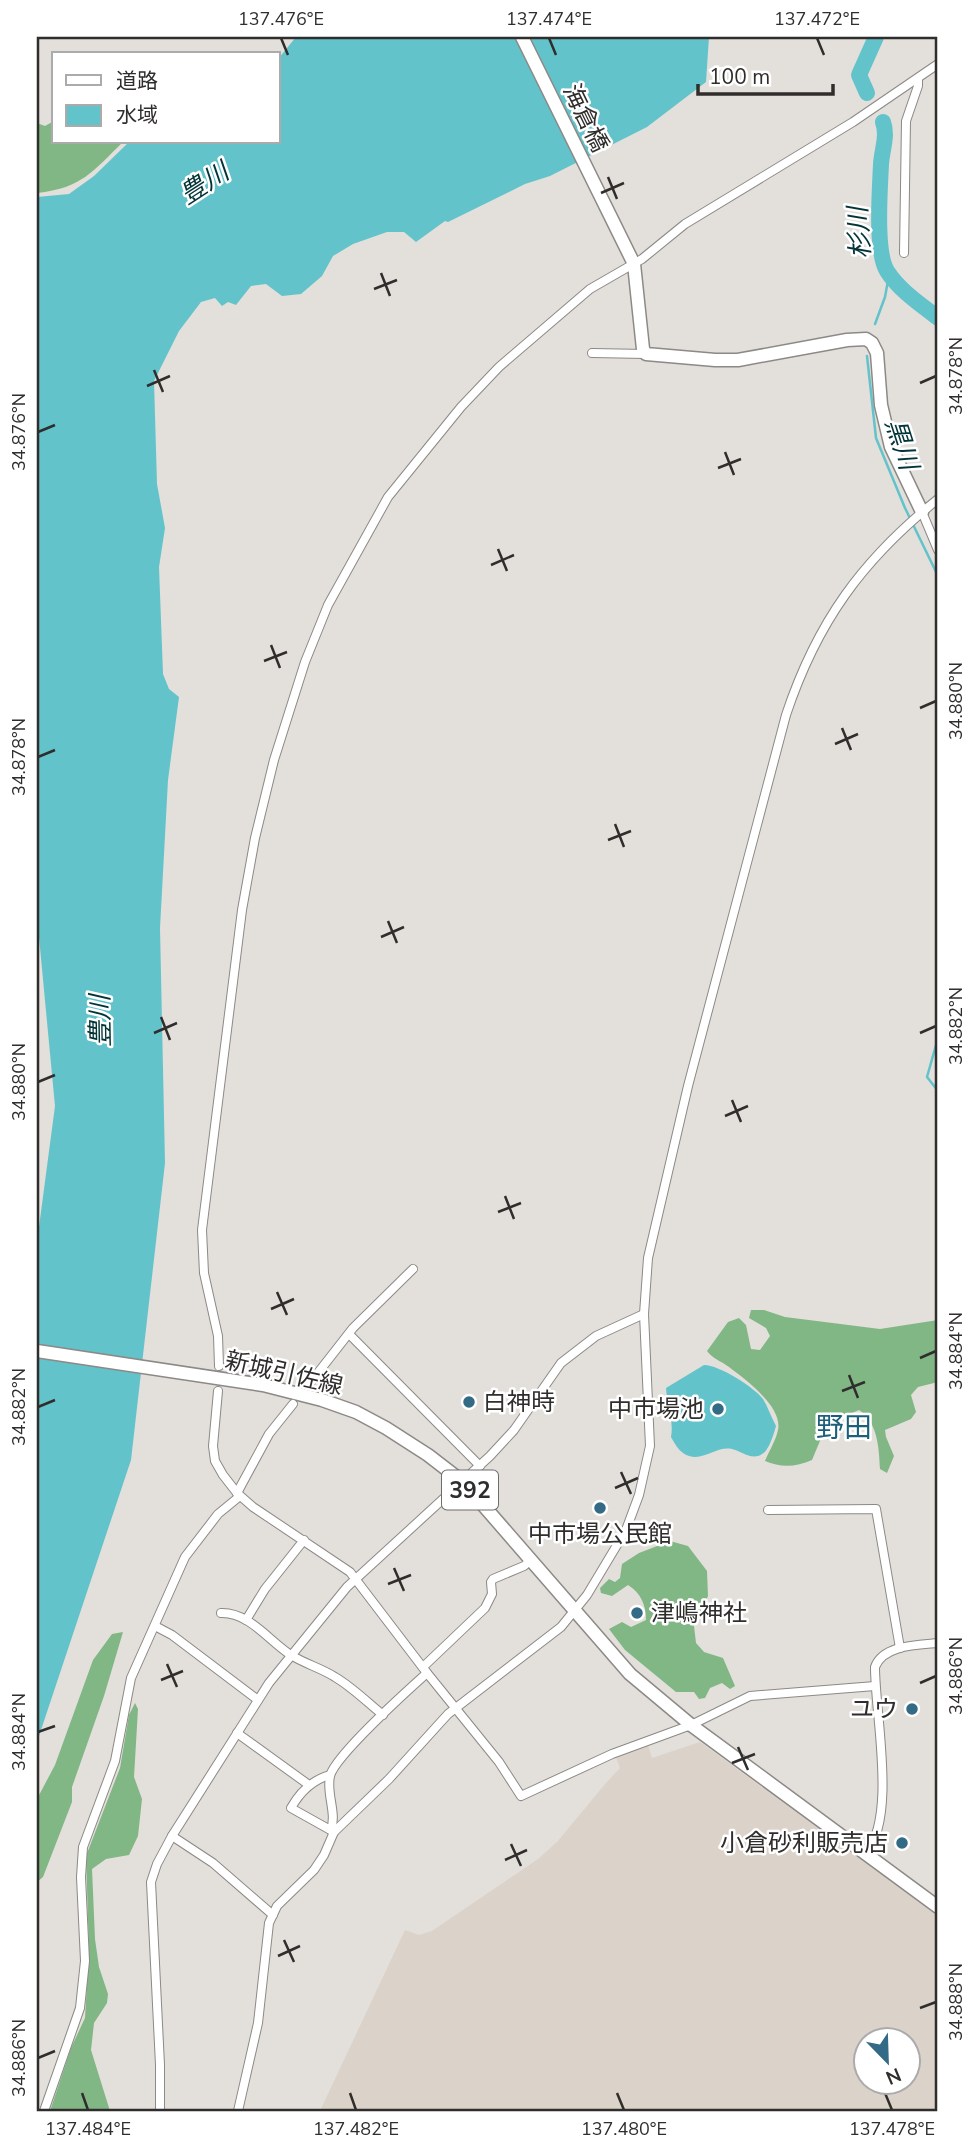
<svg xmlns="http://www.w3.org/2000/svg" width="975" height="2148" font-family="'Nunito Sans','Noto Sans JP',sans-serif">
<rect width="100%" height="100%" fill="#e3dfdb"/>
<!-- built -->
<path fill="#dbd2c9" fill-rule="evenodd" d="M700,1742L938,1916V2111H320L405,1930L419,1935L432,1931L538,1859L557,1842L606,1783L620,1768L616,1757L648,1745L652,1758ZM866,2039H908V2082H866Z"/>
<!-- forest -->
<g fill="#80b785">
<path d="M54,121V142H123C92,172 82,188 37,193V123L45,126Z"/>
<path d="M751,1310H764L785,1317L880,1329L938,1320V1382L918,1387L911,1395L916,1412L911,1419L885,1430L886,1437L894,1456L887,1473L880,1469C879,1449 878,1422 859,1410L827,1424L812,1460C796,1467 781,1468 765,1461C769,1451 776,1440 778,1430C783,1407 745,1379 729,1367C721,1361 713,1359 707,1351L728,1322L739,1318L746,1325L751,1349L760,1350L770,1336L766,1328L749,1318Z"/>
<path d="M670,1541L688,1546L707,1571L708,1596L694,1626L696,1643L704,1652L723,1658L735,1686L730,1689L722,1683L710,1688L705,1698L699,1699L694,1692H676L625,1650L609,1629L622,1622L631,1627L646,1620C646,1605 641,1593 628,1585L612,1596L601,1593L600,1588L609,1579L615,1582L620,1578L622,1564L639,1553Z"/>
<polygon points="123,1632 104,1696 72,1787 72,1802 43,1877 37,1882 37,1799 55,1765 93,1660 112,1634"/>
<polygon points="135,1703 138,1709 134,1777 142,1799 138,1836 129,1855 106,1859 92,1869 95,1939 99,1967 108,1994 107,2003 94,2023 91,2050 110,2111 50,2111 71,2048 85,2018 89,1950 86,1856 120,1768 129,1715"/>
</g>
<!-- water -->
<g fill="#62c3cb">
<polygon points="296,37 709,37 706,82 647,127 550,176 525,184 448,222 445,221 416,242 404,232 387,232 353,244 333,256 322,276 301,294 282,296 266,284 251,286 236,305 228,302 222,306 215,298 201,302 179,331 154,381 157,484 165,528 159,567 163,674 169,689 179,697 168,780 160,928 165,1163 131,1460 37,1742 37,1242 55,1106 37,916 37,197 69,194 94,176 129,142 278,142 278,59"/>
<path d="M704,1365C719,1365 754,1387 763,1399C768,1407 771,1417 776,1426C774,1433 769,1451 762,1454C752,1461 741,1451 732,1449C716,1446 704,1461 689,1456C680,1453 676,1446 671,1437C674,1421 667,1404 666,1388Z"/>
</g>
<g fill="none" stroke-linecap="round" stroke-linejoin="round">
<!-- stream -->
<g stroke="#62c3cb" stroke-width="2.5">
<polyline points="875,324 885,297 889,275"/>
<polyline points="867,356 876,438 905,508 938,576"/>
<polyline points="938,1038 927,1077 938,1091"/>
</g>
<!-- river -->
<g stroke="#62c3cb" stroke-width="16">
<polyline points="867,93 859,75 876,37"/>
<path d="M883,122C888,136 882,149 881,164C880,188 875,252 887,271C899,290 920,304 938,318"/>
</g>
<!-- street casing -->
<g stroke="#8c8986" stroke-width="10">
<g id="street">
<polyline points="904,253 906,121 918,86 918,79"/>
<polyline points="592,353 646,354"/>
<polyline points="922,512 938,550"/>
<polyline points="349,1334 480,1466"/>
<polyline points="219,1366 218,1336 204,1273 202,1230 242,910 255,838 274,760 305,662 328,605 388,497 461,407 499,367 590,289 642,259 685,224 853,122 938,64"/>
<polyline points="310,1383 353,1328 413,1269"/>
<polyline points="218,1391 213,1446 215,1461 223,1475 237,1493 253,1507 350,1572 427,1673 499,1762 521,1796 612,1754 691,1725 750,1696 875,1686"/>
<polyline points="237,1493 269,1434 293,1404"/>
<polyline points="768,1510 876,1509 900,1648"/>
<path d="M221,1613C249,1612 269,1641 291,1655C305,1664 321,1668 335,1677C352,1687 367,1702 383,1715"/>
<polyline points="246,1620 265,1589 304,1540"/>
<polyline points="155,1626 172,1635 258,1700"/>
<polyline points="423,1667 485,1608 492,1594 491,1582 493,1579 524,1566 531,1560"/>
<polyline points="237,1733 309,1785"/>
<path d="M330,1775C312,1780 300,1792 291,1808L334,1832"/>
<path d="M331,1830C337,1812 326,1794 330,1776C335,1756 408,1690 427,1673"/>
<polyline points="172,1836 213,1863 273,1915"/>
<path d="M866,1854C897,1815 875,1716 875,1667C883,1645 917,1645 938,1643"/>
<polyline points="44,2111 80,2008 85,1961 81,1877 83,1847 115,1761 131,1678 185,1557 218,1514 240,1496"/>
<polyline points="160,2111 160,2065 151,1882 157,1864 172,1836 269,1683 347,1587 490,1456 514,1430 561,1363 596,1336 644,1314"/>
<path d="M238,2111L258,2023L269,1923L277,1906L314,1870L324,1855L334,1832L389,1779L448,1714L561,1627L587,1595L626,1530L639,1495L650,1446L644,1314L648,1258L688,1086L786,715C817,622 862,560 938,499"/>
</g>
</g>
<!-- secondary casing -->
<g stroke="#8c8986" stroke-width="15">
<g id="secondary">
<polyline points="522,37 634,264 643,349 646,354 715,360 738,360 847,340 866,339 872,343 877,353 881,405 891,447 922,512"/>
<polyline points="691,1725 938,1907"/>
</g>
</g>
<!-- primary casing -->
<g stroke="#8c8986" stroke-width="15">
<polyline id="primary" points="37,1351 263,1385 322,1400 356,1412 386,1428 428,1455 463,1482 630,1674 691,1725"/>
</g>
<!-- street -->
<use href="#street" stroke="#fff" stroke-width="8"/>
<!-- secondary -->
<use href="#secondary" stroke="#fff" stroke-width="12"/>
<!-- primary -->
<use href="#primary" stroke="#fff" stroke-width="12"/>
</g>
<!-- ticks -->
<path fill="none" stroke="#302e2d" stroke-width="2.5" d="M281,38L288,55M549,38L556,55M817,38L824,55M608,177L617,199M601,193L624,183M381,273L390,296M374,289L397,280M154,370L163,392M920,383L936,376M147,386L170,376M38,432L55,425M725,452L734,475M718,468L741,459M498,549L507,571M491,565L514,555M271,645L280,668M264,661L287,652M920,708L936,701M842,728L851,750M835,744L858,734M38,757L55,750M615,824L624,847M608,840L631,831M388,921L397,943M381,937L404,927M161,1017L170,1040M154,1033L177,1023M920,1033L936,1026M38,1082L55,1075M732,1100L741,1122M725,1116L748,1106M505,1196L514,1219M498,1212L521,1203M277,1292L287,1315M271,1309L294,1299M920,1358L936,1351M849,1375L858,1398M842,1391L865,1382M38,1407L55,1400M621,1472L631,1494M615,1488L638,1478M394,1568L404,1591M388,1584L411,1575M167,1664L177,1687M161,1680L183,1671M920,1683L936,1676M38,1732L55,1726M738,1747L748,1770M732,1763L755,1754M511,1844L521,1866M505,1860L527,1850M284,1940L294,1962M278,1956L300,1946M920,2008L936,2002M38,2058L55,2051M82,2093L88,2110M350,2093L356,2110M617,2093L624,2110M885,2093L892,2110"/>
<!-- markers -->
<g fill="#336a85" stroke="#fff" stroke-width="2.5">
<circle cx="469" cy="1402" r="7"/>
<circle cx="718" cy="1409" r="7"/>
<circle cx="600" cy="1508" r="7"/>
<circle cx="637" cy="1613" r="7"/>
<circle cx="912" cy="1709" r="7"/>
<circle cx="902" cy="1843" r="7"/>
</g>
<g text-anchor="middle" stroke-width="5" stroke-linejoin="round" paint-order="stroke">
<!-- shield labels -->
<rect fill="#fff" stroke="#6e6d6c" stroke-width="2" x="442" y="1470.5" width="56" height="39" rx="5"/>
<g font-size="23" font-weight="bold" fill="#302e2d">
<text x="470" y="1498">392</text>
</g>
<!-- street labels -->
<g font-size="24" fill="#302e2d" stroke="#fff">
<text transform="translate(586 118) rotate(64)" y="8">海倉橋</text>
<text transform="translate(284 1373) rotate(13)" y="8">新城引佐線</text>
</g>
<!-- poi labels -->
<g font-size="24" fill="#302e2d" stroke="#fff" text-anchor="end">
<text x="483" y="1410" text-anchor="start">白神時</text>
<text x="704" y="1417">中市場池</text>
<text x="600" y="1542" text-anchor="middle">中市場公民館</text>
<text x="651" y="1621" text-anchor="start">津嶋神社</text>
<text x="898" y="1717">ユウ</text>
<text x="888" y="1851">小倉砂利販売店</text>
</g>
<!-- water labels -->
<g font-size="26" font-style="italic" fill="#023337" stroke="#fff">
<text transform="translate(204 183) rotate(-33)" y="9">豊川</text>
<text transform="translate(859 233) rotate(-94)" y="9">杉川</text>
<text transform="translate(902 444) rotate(72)" y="9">黒川</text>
<text transform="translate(100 1021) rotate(-91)" y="9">豊川</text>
</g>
<!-- quarter labels -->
<g font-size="28" fill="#1c5f7c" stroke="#fff">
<text x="844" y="1437">野田</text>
</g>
</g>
<!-- border -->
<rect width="975" height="2148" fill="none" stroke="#ffffff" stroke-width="77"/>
<!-- legend -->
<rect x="52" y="52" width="228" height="91" fill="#ffffff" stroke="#acabab" stroke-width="2"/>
<rect x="66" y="75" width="35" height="10" fill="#ffffff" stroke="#acabab" stroke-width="2"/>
<text x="116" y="88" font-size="21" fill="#302e2d">道路</text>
<rect x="66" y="105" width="35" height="21" fill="#62c3cb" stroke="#acabab" stroke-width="2"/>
<text x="116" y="122" font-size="21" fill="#302e2d">水域</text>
<!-- north arrow -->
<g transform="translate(887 2061) rotate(157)"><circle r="33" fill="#ffffff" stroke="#acabab" stroke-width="2"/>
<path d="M0-5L12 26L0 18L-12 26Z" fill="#336a85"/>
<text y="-10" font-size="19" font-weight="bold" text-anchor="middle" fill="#302e2d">N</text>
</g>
<!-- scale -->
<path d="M698 84v10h135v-10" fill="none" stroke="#302e2d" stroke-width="3.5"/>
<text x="709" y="84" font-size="21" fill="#302e2d" stroke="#ffffff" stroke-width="5" paint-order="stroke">100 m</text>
<rect x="38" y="38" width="898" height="2072" fill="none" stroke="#302e2d" stroke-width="2.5"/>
<g font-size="18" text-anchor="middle" fill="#302e2d">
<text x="281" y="25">137.476°E</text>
<text x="549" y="25">137.474°E</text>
<text x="817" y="25">137.472°E</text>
<text transform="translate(956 376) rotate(-90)" y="6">34.878°N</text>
<text transform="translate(19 432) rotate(-90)" y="6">34.876°N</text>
<text transform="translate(956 701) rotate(-90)" y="6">34.880°N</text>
<text transform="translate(19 757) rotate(-90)" y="6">34.878°N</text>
<text transform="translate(956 1026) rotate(-90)" y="6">34.882°N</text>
<text transform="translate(19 1082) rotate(-90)" y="6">34.880°N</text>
<text transform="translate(956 1351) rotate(-90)" y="6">34.884°N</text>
<text transform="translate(19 1407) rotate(-90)" y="6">34.882°N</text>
<text transform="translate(956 1676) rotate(-90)" y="6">34.886°N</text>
<text transform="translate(19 1732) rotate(-90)" y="6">34.884°N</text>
<text transform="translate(956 2002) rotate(-90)" y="6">34.888°N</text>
<text transform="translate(19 2058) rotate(-90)" y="6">34.886°N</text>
<text x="88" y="2135">137.484°E</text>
<text x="356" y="2135">137.482°E</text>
<text x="624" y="2135">137.480°E</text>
<text x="892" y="2135">137.478°E</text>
</g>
</svg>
